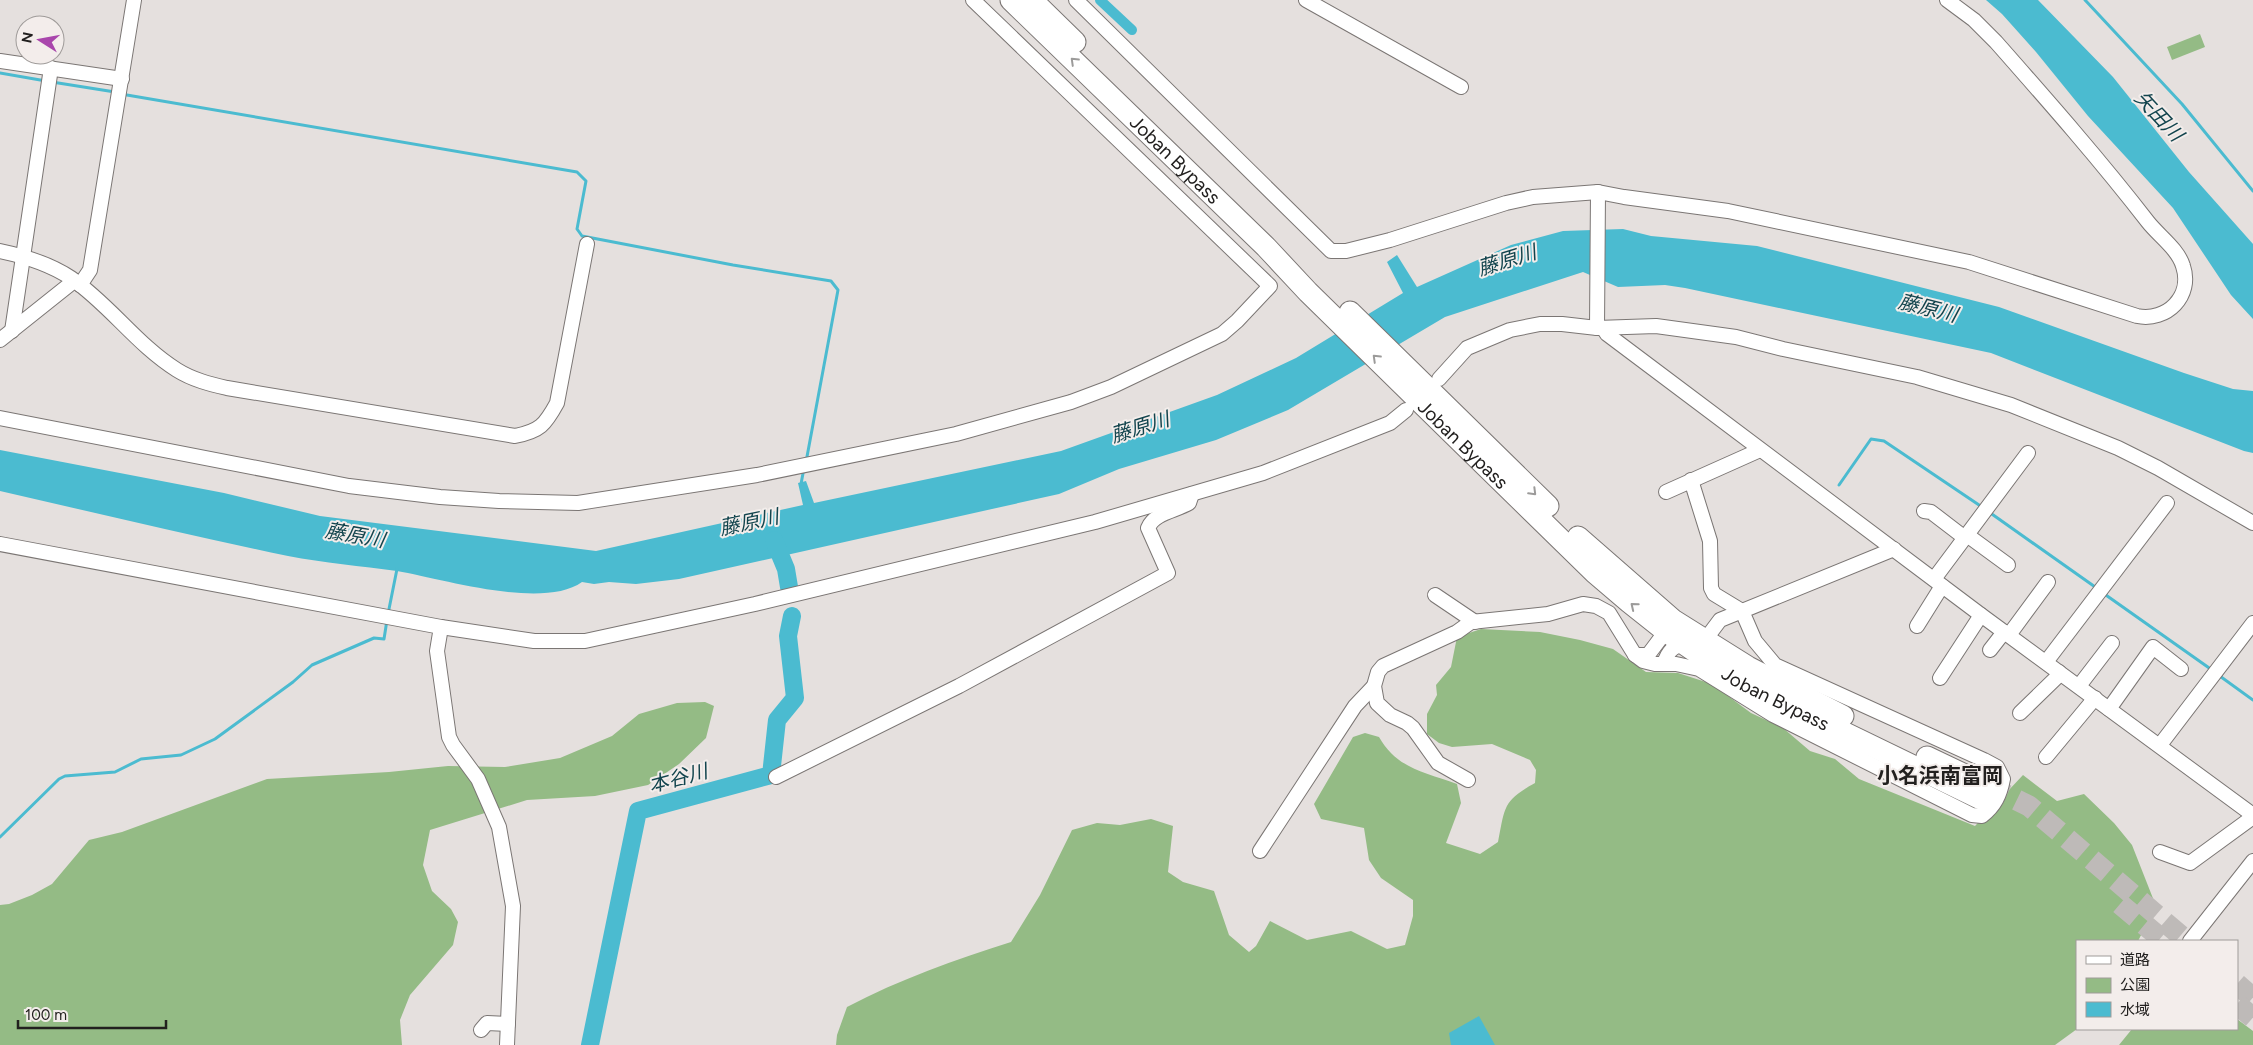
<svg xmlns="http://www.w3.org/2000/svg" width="2253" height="1045" font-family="Figtree,'Noto Sans JP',sans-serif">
<rect width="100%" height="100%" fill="#e5e0de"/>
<!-- green -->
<g fill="#94bb85">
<polygon points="2200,34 2205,47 2172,60 2167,47"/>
<path d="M1481,629L1540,632L1580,640L1613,649L1646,672L1678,673L1712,684L1751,713L1783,728L1810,751L1835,759L1859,779L1975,826L2023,775L2057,801L2084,794L2114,823L2132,845L2156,906L2138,941H2077V1029L2055,1045H836L837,1035L847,1007C900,979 955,960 1011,942L1040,895L1072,830L1097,823L1120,825L1151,819L1173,826L1168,872L1183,882L1214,891L1229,935L1249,952L1256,946L1270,921L1307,940L1351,931L1387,949L1405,945L1413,916V900L1381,878L1369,860L1364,828L1321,819L1314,804L1353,737L1365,733L1379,737C1397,769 1425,772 1457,784L1461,803L1446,843L1480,854L1498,842C1505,808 1502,801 1535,783L1536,770L1530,760L1492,744L1452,747L1439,743L1427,734V714L1437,695L1436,685L1451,667L1457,637Z"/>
<polygon points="705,702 714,706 706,738 679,764 648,785 595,796 527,800 430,830 423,865 432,891 451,909 458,922 453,945 410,995 400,1020 402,1045 0,1045 0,905 9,904 32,895 52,884 89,840 122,832 267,779 389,772 448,766 505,767 560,758 612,736 639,714 677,703"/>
<polygon points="2237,1019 2253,1031 2253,1045 2119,1045 2132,1029 2237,1029"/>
</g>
<!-- water -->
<g fill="#4bbbd0">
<polygon points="1986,0 2038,0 2113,77 2189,172 2253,244 2253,319 2231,295 2173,208 2088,116 2036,52 2002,14"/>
<path d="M1623,229L1651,236L1757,246L1999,307L2184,373L2233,389L2253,391V453L2244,451L1991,353L1685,288L1665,285L1618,287L1583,272L1445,317L1288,410L1216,440L1119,469L1059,494L679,579L636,584L609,582L594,584L582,582C543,610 443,579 397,571C361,566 324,563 288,556C192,536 96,513 0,491V450L224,493L320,516L596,551L803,505L798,483L806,481L814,503L1061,451L1217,395L1296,358L1403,293L1387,262L1397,255L1417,287L1511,245L1563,231Z"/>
<polygon points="1479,1016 1495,1045 1451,1045 1449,1033"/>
</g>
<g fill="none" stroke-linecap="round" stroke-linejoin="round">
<!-- stream -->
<g stroke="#4bbbd0" stroke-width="3">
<polyline points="2085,0 2182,104 2253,191"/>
<polyline points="0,73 46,81"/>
<polyline points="52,82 115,92"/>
<polyline points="121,94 577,172 586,181 577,229 582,236 733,265 831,281 838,290 806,462"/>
<polyline points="801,484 804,468"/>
<polyline points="1839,485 1871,439 1884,441 1982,507"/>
<polyline points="1989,512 2098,589"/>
<polyline points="2103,593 2212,670"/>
<polyline points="388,614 397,569"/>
<polyline points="2217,674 2253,700"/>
<polyline points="0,837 59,779 65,776 115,772 141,759 181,755 215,739 293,682 312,665 374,638 384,639 387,620"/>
</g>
<!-- canal -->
<polyline stroke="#4bbbd0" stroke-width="10" points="1100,0 1132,30"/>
<!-- river -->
<g stroke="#4bbbd0" stroke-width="18">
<polyline points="774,540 786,569 789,587"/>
<polyline points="590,1045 638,811 771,775 777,720 795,698 788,636 792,616"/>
</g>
<!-- highway-tunnel -->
<g stroke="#bebab8" stroke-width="21" stroke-dasharray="21 11" stroke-linecap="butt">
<polyline points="1988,786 2029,806 2187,941"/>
<polyline points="2120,904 2164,941"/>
<polyline points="2237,984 2253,998"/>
<polyline points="2237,1004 2253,1018"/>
</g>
<!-- minor casing -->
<g stroke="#7b7674" stroke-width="16">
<g id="minor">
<path d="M1076,0L1331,251H1346L1390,240L1506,203L1533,197L1598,192L1624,197L1728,211L1969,262L2137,316C2167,322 2193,296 2183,266C2178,249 2159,236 2148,222C2100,160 2048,101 1996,42L1974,20L1947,0"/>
<polyline points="1306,0 1461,87"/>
<polyline points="0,61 122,79"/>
<path d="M0,251C24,256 50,264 71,278C110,305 137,345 177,370C193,380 210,384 227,388L515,436C540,431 545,425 557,403L587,244"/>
<polyline points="80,285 90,270 134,0"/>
<polyline points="1597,328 1598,192"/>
<polyline points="1603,328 1607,334 1981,615 2253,815"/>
<polyline points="12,331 51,68"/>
<polyline points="0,340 74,281"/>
<polyline points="1439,379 1467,348 1510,330 1540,324 1562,324 1597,328 1656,326 1736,337 1783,349 1917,377 2011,405 2118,448 2158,468 2253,523"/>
<polyline points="0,418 349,486 440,497 499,501 578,503 757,475 956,434 1071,402 1111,387 1222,334 1237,321 1270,286 973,0"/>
<polyline points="1666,492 1760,450"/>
<polyline points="1924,511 1931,512 1965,538"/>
<polyline points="1967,535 2008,565"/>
<polyline points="0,544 441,627 534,641 585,641 755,604 1095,522 1263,473 1390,423 1406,410"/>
<polyline points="1934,579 2028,453"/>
<polyline points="1435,595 1475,622"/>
<polyline points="1917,626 1942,586"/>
<polyline points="441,627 437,651 449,737 453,745 478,779 499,827 513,906 507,1045"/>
<polyline points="2009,635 2048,582"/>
<polyline points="1705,640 1720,620 1894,549"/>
<polyline points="1990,650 2004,632"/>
<polyline points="1635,655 1648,655 1666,631"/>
<polyline points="2046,662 2167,503"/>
<path d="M1664,664C1667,653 1672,646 1684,644"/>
<polyline points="1940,678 1981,615"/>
<polyline points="2079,686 2112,643"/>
<polyline points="2109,709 2153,647 2181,669"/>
<polyline points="2020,713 2056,678 2059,672"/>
<polyline points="2160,745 2253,623"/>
<polyline points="2046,757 2095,698"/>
<path d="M776,777L959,686L1168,573L1148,528C1154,513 1175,511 1189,503L1192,494"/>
<path d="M1468,780L1438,763L1413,728L1407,723L1390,715L1377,703L1374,686L1378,672L1383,666L1457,632L1471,622L1548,614L1583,604L1596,606L1609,613L1635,655L1643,661L1655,664H1676L1699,669L1773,715L1972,815L1982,816C1995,806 2000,795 2003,779L1997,767L1984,760L1775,665L1755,641L1742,611L1714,594L1711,588L1710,541L1691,480"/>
<polyline points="1260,851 1355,706 1374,686"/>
<polyline points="2160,852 2190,863 2253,817"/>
<polyline points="2190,941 2253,861"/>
<polyline points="481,1030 487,1023 508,1024"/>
</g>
</g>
<!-- highway casing -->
<g stroke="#7b7674" stroke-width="23">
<g id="highway">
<path id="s1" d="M1011,0L1266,247L1308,292L1461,442L1595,573L1629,602L1668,633L1740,682L1981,799"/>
<polyline points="1032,0 1075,42"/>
<polyline points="1350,312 1548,506"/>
<polyline points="1578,537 1673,620 1748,667 1843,716"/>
<polyline points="1927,757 1988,786"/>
</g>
</g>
<!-- minor -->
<use href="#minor" stroke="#fff" stroke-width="14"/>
<!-- highway -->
<use href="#highway" stroke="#fff" stroke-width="21"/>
</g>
<!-- one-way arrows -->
<defs><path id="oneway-chevron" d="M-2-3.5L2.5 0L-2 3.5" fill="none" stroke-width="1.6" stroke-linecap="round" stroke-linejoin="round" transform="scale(1.25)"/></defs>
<g stroke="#9c9b9a">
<use href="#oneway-chevron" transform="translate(1074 61) rotate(-136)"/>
<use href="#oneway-chevron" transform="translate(1376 358) rotate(-136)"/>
<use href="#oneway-chevron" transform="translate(1533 492) rotate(45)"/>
<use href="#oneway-chevron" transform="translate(1634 606) rotate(-141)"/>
</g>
<g text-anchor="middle" stroke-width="4" stroke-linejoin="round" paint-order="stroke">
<!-- street labels -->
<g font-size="19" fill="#22201f" stroke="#f3edeb">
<text dy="7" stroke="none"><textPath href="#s1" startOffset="229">Joban Bypass</textPath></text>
<text dy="7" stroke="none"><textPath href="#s1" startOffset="634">Joban Bypass</textPath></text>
<text dy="7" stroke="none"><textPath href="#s1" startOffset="1039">Joban Bypass</textPath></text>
</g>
<!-- water labels -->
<g font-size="20" font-style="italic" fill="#12444d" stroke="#f3edeb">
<text transform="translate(2159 116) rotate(47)" y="7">矢田川</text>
<text transform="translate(1507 260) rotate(-17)" y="7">藤原川</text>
<text transform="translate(1928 308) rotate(14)" y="7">藤原川</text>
<text transform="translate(1140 427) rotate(-17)" y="7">藤原川</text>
<text transform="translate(749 522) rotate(-12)" y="7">藤原川</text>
<text transform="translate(355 535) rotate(10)" y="7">藤原川</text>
<text transform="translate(678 778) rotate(-15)" y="7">本谷川</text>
</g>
<!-- quarter labels -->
<g font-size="21" font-weight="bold" fill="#22201f" stroke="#f3edeb">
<text x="1940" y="783">小名浜南富岡</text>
</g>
</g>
<!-- legend -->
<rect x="2076" y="940" width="162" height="90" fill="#f3edeb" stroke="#9f9b99"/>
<rect x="2086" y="956" width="25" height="8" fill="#ffffff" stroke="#9f9b99"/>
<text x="2120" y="965" font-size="15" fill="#22201f">道路</text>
<rect x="2086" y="978" width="25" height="15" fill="#94bb85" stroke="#9f9b99"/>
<text x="2120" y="990" font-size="15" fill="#22201f">公園</text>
<rect x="2086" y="1002" width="25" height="15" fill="#4bbbd0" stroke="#9f9b99"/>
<text x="2120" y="1015" font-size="15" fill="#22201f">水域</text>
<!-- north arrow -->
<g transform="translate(40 40) rotate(281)"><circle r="24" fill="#f3edeb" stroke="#9f9b99"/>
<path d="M0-4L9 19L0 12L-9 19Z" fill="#a946ac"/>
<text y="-8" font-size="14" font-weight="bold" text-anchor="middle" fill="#22201f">N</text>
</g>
<!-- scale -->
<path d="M18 1020v8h148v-8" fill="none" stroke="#22201f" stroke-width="2.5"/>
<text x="25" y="1020" font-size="15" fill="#22201f" stroke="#f3edeb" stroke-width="4" paint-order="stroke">100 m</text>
</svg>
